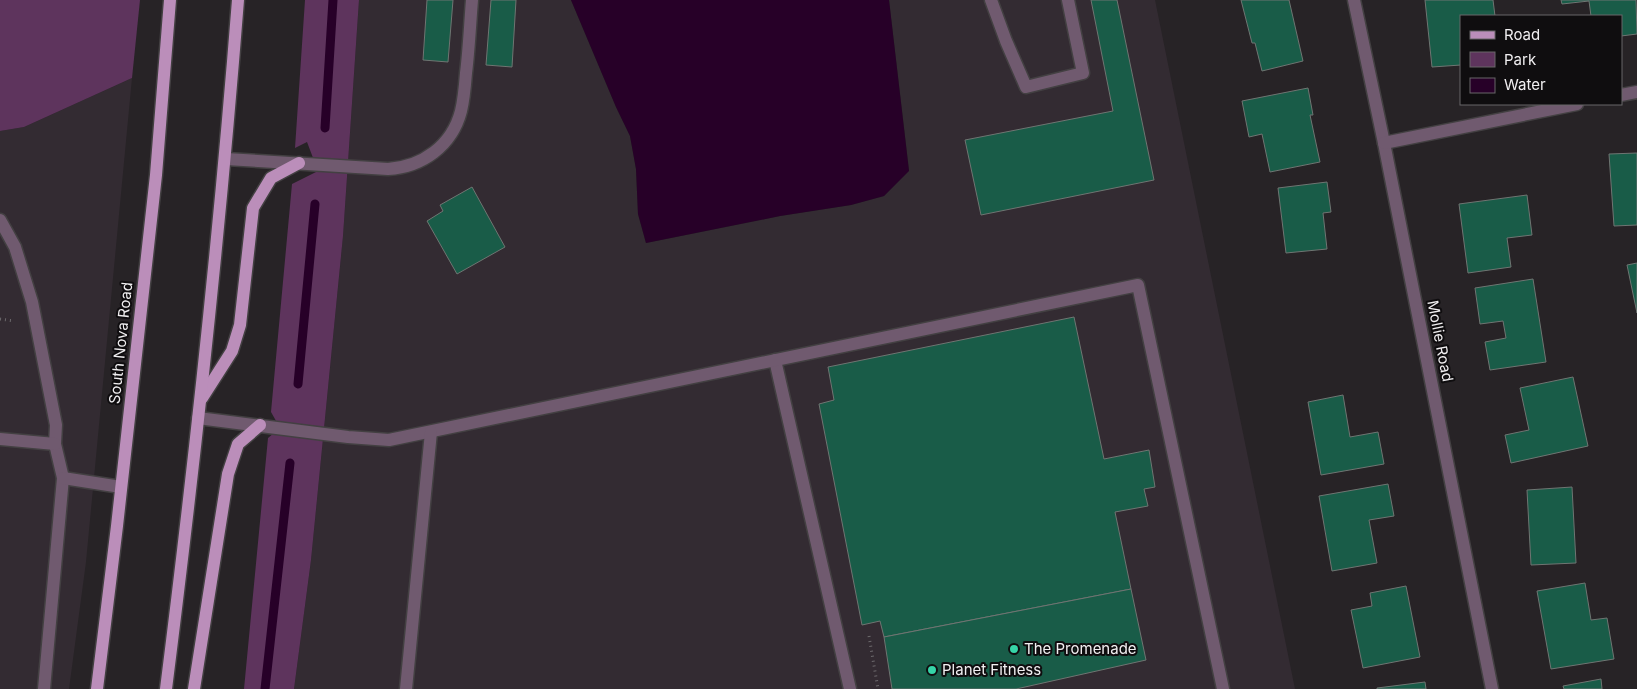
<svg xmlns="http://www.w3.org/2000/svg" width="1637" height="689" font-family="Inter,sans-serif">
<rect width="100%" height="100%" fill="#272326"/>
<!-- built -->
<g fill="#332b32">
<polygon points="359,0 571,0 616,107 630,136 636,169 638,214 646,243 780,216 851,205 884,196 909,170 889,0 1155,0 1295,689 294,689 311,560 343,236"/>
<polygon points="132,78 86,562 69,689 0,689 0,131 24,127"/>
</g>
<!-- green -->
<g fill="#5e345d">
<polygon points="0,0 140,0 132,78 24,127 0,131"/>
<polygon points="305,0 359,0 343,236 311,560 294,689 244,689 268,438 280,428 271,412 292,184 318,171 307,142 295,148"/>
</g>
<!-- water -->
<polygon fill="#270028" points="571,0 889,0 909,171 884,196 851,205 780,216 646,243 638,214 636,169 630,136 616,107"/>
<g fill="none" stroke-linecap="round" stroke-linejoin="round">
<!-- stream -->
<g stroke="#270028" stroke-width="9">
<polyline points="325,128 333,0"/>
<polyline points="298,384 315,204"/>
<polyline points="265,689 290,463"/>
</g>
</g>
<!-- building -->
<g fill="#195c48" stroke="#6f7572">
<polygon points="427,0 453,0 448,62 423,60"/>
<polygon points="491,0 516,0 512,67 486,65"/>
<polygon points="1091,0 1117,0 1154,180 981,215 965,140 1113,111"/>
<polygon points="1241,0 1289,0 1303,61 1262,71 1255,43 1252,43"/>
<polygon points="1425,0 1493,0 1495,16 1461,16 1461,65 1432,67"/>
<polygon points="1561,0 1636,0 1637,34 1621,36 1621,16 1591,16 1589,1 1562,4"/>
<polygon points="1308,88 1313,115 1310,115 1320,162 1270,172 1262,134 1249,137 1242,101"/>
<polygon points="1637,153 1637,225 1614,226 1609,154"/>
<polygon points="1327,182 1331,212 1323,213 1327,249 1286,253 1278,188"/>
<polygon points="472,187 505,247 457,274 427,221 443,211 440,205"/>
<polygon points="1527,195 1532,235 1507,238 1511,267 1468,273 1459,204"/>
<polygon points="1637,263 1637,313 1627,265"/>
<polygon points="1533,279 1546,362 1490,370 1485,342 1506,338 1503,321 1480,324 1475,288"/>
<polygon points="1074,317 1104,459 1149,450 1155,487 1144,489 1148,506 1115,512 1131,589 884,637 880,621 862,625 819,404 834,400 828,367"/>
<polygon points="1573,377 1588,446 1511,463 1505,435 1529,430 1520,388"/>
<polygon points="1343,395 1350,437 1378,432 1384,464 1321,475 1308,402"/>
<polygon points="1388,484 1394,516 1369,520 1377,563 1332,571 1319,496"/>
<polygon points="1572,487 1576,563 1531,565 1527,490"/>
<polygon points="1585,583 1591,620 1607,618 1614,659 1551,669 1537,591"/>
<polygon points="1406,586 1420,657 1363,668 1351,610 1372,606 1370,593"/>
<polygon points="1131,589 1146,660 1016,689 892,689 884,637"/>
<polygon points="1601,679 1602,689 1564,689 1563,686"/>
<polygon points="1425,682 1426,689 1377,689 1377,688"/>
</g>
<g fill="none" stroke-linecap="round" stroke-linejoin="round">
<!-- lane casing -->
<g stroke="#434042" stroke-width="15">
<g id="lane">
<polyline points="991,0 1006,41 1026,87 1083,73 1068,0"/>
<path d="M226,159L388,169C422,167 452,146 461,111C464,99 465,86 466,73C469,49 470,24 472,0"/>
<polyline points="0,220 15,247 32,302 56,425 55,444 63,478 44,689"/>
<polyline points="775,360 850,689"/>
<polyline points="198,418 348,437 389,440 1138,285 1223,689"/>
<polyline points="0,439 55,444"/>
<polyline points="63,478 121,487"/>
<polyline points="406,689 431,432"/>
</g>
</g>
<!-- street casing -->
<g stroke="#434042" stroke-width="15">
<g id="street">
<polyline points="1354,0 1384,143 1492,689"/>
<polyline points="1621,95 1637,92"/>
<polyline points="1384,143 1577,104"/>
</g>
</g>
<!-- primary casing -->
<g stroke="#434042" stroke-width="15">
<g id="primary">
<polyline points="202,398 232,351 240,325 253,208 271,178 299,163"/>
<polyline points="97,689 117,526 156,175 170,0"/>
<path d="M166,689C195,460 220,230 238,0"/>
<polyline points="194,689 228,474 238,444 260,425"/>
</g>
</g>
<!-- path -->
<g stroke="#6c696c" stroke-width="3" stroke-dasharray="1 4" stroke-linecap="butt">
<polyline points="0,319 14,321"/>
<polyline points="869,636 878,689"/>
</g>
<!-- lane -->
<use href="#lane" stroke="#705a6f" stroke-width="12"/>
<!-- street -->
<use href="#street" stroke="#705a6f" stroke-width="12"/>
<!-- primary -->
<use href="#primary" stroke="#bb8eba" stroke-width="12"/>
</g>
<!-- markers -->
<g fill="#36d4a7" stroke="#0f0d0f" stroke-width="2">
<circle cx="1014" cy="649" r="5"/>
<circle cx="932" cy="670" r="5"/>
</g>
<g text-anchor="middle" stroke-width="4" stroke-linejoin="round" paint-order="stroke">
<!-- street labels -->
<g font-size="15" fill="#f1eff1" stroke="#0f0d0f">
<text transform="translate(1440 341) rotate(79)" y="5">Mollie Road</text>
<text transform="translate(121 343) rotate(-84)" y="5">South Nova Road</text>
</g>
<!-- poi labels -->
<g font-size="15" fill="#f1eff1" stroke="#0f0d0f" text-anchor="start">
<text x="1024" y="654">The Promenade</text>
<text x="942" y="675">Planet Fitness</text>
</g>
</g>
<!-- legend -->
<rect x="1460" y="15" width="162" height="90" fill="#0f0d0f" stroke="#696769"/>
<rect x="1470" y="31" width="25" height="8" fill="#bb8eba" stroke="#696769"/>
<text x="1504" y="40" font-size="15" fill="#f1eff1">Road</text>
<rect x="1470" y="52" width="25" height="15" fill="#5e345d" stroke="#696769"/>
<text x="1504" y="65" font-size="15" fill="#f1eff1">Park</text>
<rect x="1470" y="78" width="25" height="15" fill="#270028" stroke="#696769"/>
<text x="1504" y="90" font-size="15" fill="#f1eff1">Water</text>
</svg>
